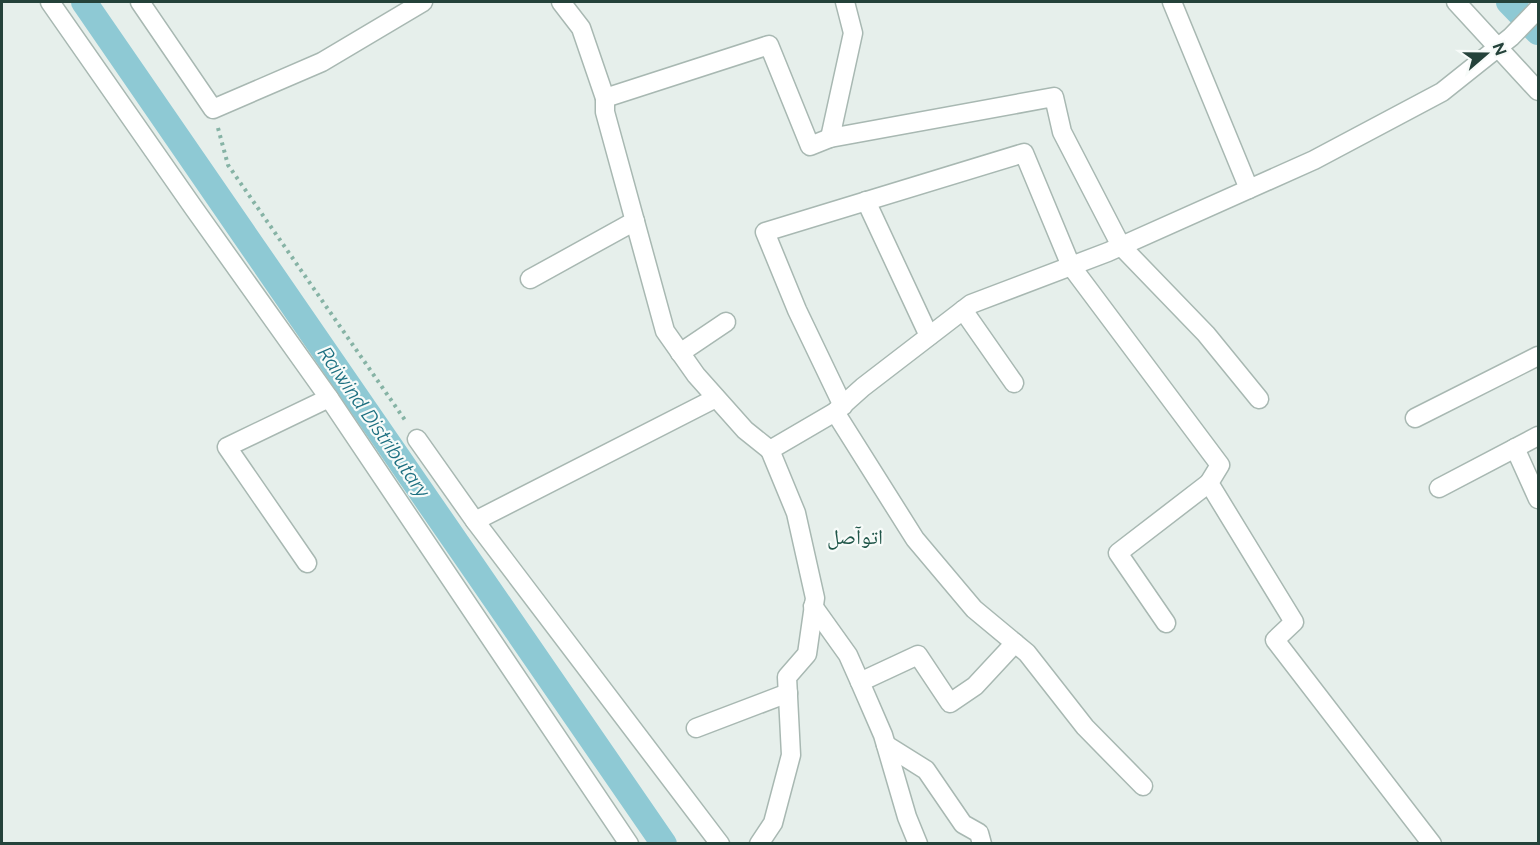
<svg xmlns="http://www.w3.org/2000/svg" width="1540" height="845" font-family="Raleway,'Noto Naskh Arabic',sans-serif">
<rect width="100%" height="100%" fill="#e6efeb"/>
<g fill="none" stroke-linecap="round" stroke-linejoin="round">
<!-- canal -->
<g stroke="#8ec9d4" stroke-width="26">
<polyline points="84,2 664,844"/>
<polyline points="1509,2 1538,32"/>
</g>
<!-- minor casing -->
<g stroke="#a8b8b2" stroke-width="21">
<g id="minor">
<polyline points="140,2 213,109 322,62 423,2"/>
<polyline points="561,2 581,28 605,98 605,112 665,331 696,375 745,430 770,450 835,412 863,387 971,304 1108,252 1314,160 1442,92 1511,37 1538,9"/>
<polyline points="845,2 853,33 830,138 1054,97 1062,132 1121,246 1206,334 1259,399"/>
<polyline points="1172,2 1249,189"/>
<polyline points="1456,2 1538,91"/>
<polyline points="605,98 769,45 810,146 830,138"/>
<polyline points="866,201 929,336"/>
<polyline points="530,279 635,221"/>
<polyline points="963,310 1014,383"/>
<polyline points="680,353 726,322"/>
<polyline points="843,406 797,310 765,232 1024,153 1071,266 1220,465 1209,483 1294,622 1275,640 1432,844"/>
<polyline points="835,412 915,539 974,609 1027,653 1085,727 1143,786"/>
<polyline points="1415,418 1538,356"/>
<polyline points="417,439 475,521 720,844"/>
<polyline points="1515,448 1538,499"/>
<polyline points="1439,488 1538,436"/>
<polyline points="475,521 716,398"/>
<polyline points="307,563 227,447 329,398"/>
<polyline points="813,606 848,655 860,682 883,735 907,817 918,844"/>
<polyline points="1166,623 1118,553 1209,483"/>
<polyline points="860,682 918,655 950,703 975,686 1015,643"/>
<polyline points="696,728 788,693"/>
<polyline points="886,745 926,770 963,824 979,833 982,844"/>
<polyline points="759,844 773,823 791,755 787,677 807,654 815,598 796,513 770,450"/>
</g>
</g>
<!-- tertiary casing -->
<g stroke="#a8b8b2" stroke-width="21">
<polyline id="tertiary" points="50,2 193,207 329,398 629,844"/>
</g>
<!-- path -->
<polyline stroke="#86b3a5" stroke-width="4" stroke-dasharray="3 4.5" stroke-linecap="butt" points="218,128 228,165 407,423"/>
<!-- minor -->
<use href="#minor" stroke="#fff" stroke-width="18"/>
<!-- tertiary -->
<use href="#tertiary" stroke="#fff" stroke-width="18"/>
</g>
<g text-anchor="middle" stroke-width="4.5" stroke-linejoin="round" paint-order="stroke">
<!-- water labels -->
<g font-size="20" font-style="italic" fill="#1c6f80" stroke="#f7fbf9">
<text transform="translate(374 422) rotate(55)" y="7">Raiwind Distributary</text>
</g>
<!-- quarter labels -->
<g font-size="21" fill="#1f5548" stroke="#f7fbf9">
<text x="855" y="544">اتوآصل</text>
</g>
</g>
<!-- border -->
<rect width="1540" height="845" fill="none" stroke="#24423a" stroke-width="6"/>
<!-- north arrow -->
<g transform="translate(1486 54) rotate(70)" stroke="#f7fbf9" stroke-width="4.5" paint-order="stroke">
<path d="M0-4.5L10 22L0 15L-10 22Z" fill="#24423a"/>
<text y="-9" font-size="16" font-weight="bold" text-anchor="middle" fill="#24423a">N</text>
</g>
</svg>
